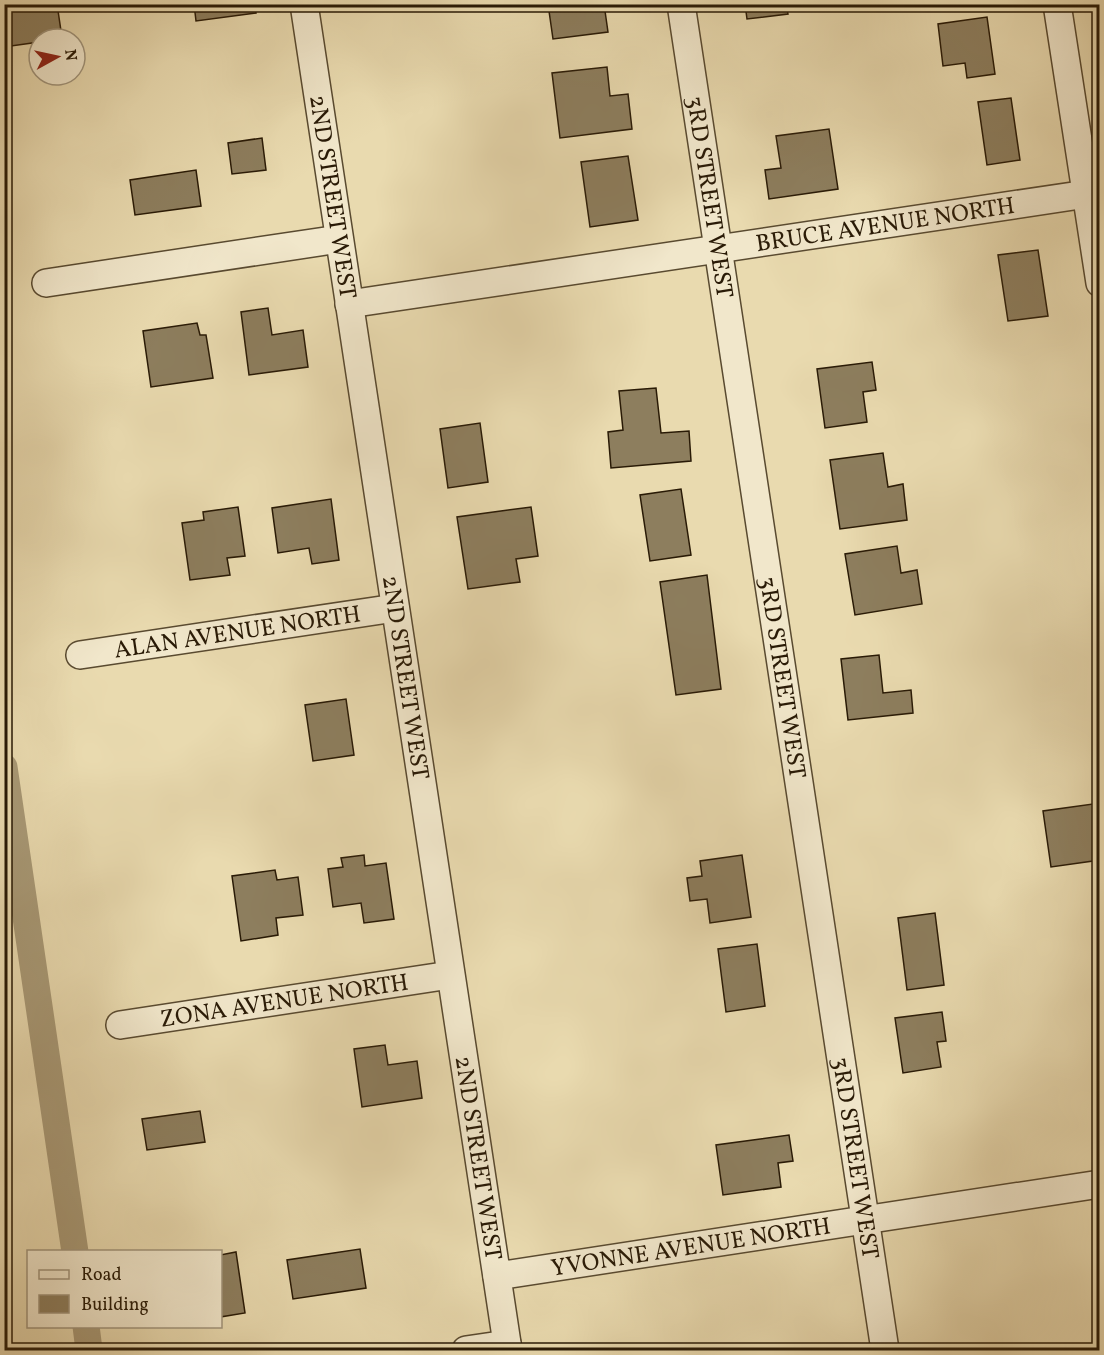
<svg xmlns="http://www.w3.org/2000/svg" width="1104" height="1355" font-family="Vollkorn,serif">
<rect width="100%" height="100%" fill="#e9daaf"/>
<filter id="stains"><feTurbulence type="fractalNoise" baseFrequency=".00333" numOctaves="4"/><feColorMatrix values="0 0 0 0 .2 0 0 0 0 .09 0 0 0 0 .02 0 0 0 .5 -.17"/></filter>
<radialGradient id="worn" r=".72"><stop offset=".6" stop-color="#630" stop-opacity="0"/><stop offset="1" stop-color="#630" stop-opacity=".3"/></radialGradient>
<g fill="none" stroke-linecap="round" stroke-linejoin="round">
<!-- canal -->
<g stroke="#a89976" stroke-width="27">
<polyline points="4,767 75,1252"/>
<polyline points="86,1326 89,1350"/>
</g>
</g>
<!-- building -->
<g fill="#8d7e5e" stroke="#291a06" stroke-width="1.5">
<polygon points="4,4 57,4 61,31 44,34 44,39 39,39 39,42 4,47"/>
<polygon points="194,4 255,4 256,13 196,21"/>
<polygon points="548,4 604,4 608,32 553,39"/>
<polygon points="745,4 786,4 788,14 747,19"/>
<polygon points="987,17 995,74 967,78 965,63 943,66 938,24"/>
<polygon points="607,67 610,96 628,94 632,129 560,138 552,73"/>
<polygon points="1011,98 1020,160 987,165 978,102"/>
<polygon points="829,129 838,189 769,199 765,170 781,168 776,136"/>
<polygon points="262,138 266,170 232,174 228,143"/>
<polygon points="628,156 638,220 590,227 581,162"/>
<polygon points="196,170 201,206 135,215 130,180"/>
<polygon points="1038,250 1048,316 1008,321 998,255"/>
<polygon points="268,308 272,335 303,330 308,367 249,375 241,312"/>
<polygon points="197,323 200,335 206,335 213,378 151,387 143,331"/>
<polygon points="872,362 876,390 863,392 867,422 825,428 817,369"/>
<polygon points="656,388 661,433 689,431 691,461 611,468 608,432 623,430 619,391"/>
<polygon points="480,423 488,482 448,488 440,429"/>
<polygon points="883,453 888,487 903,484 907,520 840,529 830,460"/>
<polygon points="681,489 691,555 650,561 640,495"/>
<polygon points="331,499 339,560 312,564 309,548 278,553 272,508"/>
<polygon points="238,507 245,556 227,558 230,575 190,580 182,523 204,520 203,512"/>
<polygon points="531,507 538,556 516,559 520,582 468,589 457,517"/>
<polygon points="897,546 901,573 917,570 922,604 855,615 845,554"/>
<polygon points="707,575 721,689 676,695 660,582"/>
<polygon points="879,655 883,693 911,690 913,713 848,720 841,659"/>
<polygon points="346,699 354,755 313,761 305,705"/>
<polygon points="1100,803 1100,860 1051,867 1043,811"/>
<polygon points="364,855 365,866 386,863 394,919 364,923 361,903 333,907 328,869 343,867 341,858"/>
<polygon points="742,855 751,917 710,923 707,899 690,901 687,878 702,876 700,861"/>
<polygon points="275,870 277,880 298,877 303,915 276,918 278,935 241,941 232,876"/>
<polygon points="935,913 944,985 907,990 898,918"/>
<polygon points="757,944 765,1006 726,1012 718,949"/>
<polygon points="942,1012 946,1041 937,1042 941,1067 903,1073 895,1018"/>
<polygon points="385,1045 388,1065 417,1061 422,1098 362,1107 354,1049"/>
<polygon points="200,1111 205,1142 147,1150 142,1119"/>
<polygon points="789,1135 793,1161 778,1163 781,1187 723,1195 716,1145"/>
<polygon points="360,1249 366,1288 293,1299 287,1260"/>
<polygon points="236,1252 245,1313 220,1317 220,1255"/>
</g>
<g fill="none" stroke-linecap="round" stroke-linejoin="round">
<!-- minor casing -->
<g stroke="#594a30" stroke-width="30">
<g id="minor">
<path id="s1" d="M304,4L508,1350"/>
<path id="s2" d="M681,4L885,1350"/>
<polyline points="1057,4 1100,283"/>
<polyline points="46,283 339,239"/>
<path id="s3" d="M349,304L1100,192"/>
<path id="s4" d="M80,655L395,608"/>
<path id="s5" d="M120,1025L450,975"/>
<path id="s6" d="M497,1276L1100,1184"/>
<polyline points="466,1350 507,1344"/>
</g>
</g>
<!-- minor -->
<use href="#minor" stroke="#f1e7cb" stroke-width="27"/>
</g>
<g text-anchor="middle" stroke-width="6" stroke-linejoin="round" paint-order="stroke">
<!-- street labels -->
<g font-size="24" fill="#291a06" stroke="#f1e7cb">
<text dy="8" stroke="none"><textPath href="#s1" startOffset="195">2ND STREET WEST</textPath></text>
<text dy="8" stroke="none"><textPath href="#s2" startOffset="195">3RD STREET WEST</textPath></text>
<text dy="8" stroke="none"><textPath href="#s3" startOffset="542">BRUCE AVENUE NORTH</textPath></text>
<text dy="8" stroke="none"><textPath href="#s4" startOffset="159">ALAN AVENUE NORTH</textPath></text>
<text dy="8" stroke="none"><textPath href="#s1" startOffset="681">2ND STREET WEST</textPath></text>
<text dy="8" stroke="none"><textPath href="#s2" startOffset="681">3RD STREET WEST</textPath></text>
<text dy="8" stroke="none"><textPath href="#s5" startOffset="166">ZONA AVENUE NORTH</textPath></text>
<text dy="8" stroke="none"><textPath href="#s1" startOffset="1167">2ND STREET WEST</textPath></text>
<text dy="8" stroke="none"><textPath href="#s2" startOffset="1167">3RD STREET WEST</textPath></text>
<text dy="8" stroke="none"><textPath href="#s6" startOffset="196">YVONNE AVENUE NORTH</textPath></text>
</g>
</g>
<!-- margin -->
<rect width="1104" height="1355" fill="none" stroke="#e9daaf" stroke-width="24"/>
<rect x="6" y="6" width="1092" height="1343" fill="none" stroke="#291a06" stroke-width="3"/>
<rect x="12" y="12" width="1080" height="1331" fill="none" stroke="#291a06" stroke-width="1.5"/>
<!-- legend -->
<rect x="27" y="1250" width="195" height="78" fill="#f1e7cb" stroke="#a1957c" stroke-width="1.5"/>
<rect x="39" y="1270" width="30" height="9" fill="#f1e7cb" stroke="#a1957c" stroke-width="1.5"/>
<text x="81" y="1280" font-size="18" fill="#291a06">Road</text>
<rect x="39" y="1295" width="30" height="18" fill="#8d7e5e" stroke="#a1957c" stroke-width="1.5"/>
<text x="81" y="1310" font-size="18" fill="#291a06">Building</text>
<!-- north arrow -->
<g transform="translate(57 57) rotate(82)"><circle r="28" fill="#f1e7cb" stroke="#a1957c" stroke-width="1.5"/>
<path d="M0-4.5L10 22L0 15L-10 22Z" fill="#8f2418"/>
<text y="-9" font-size="16" font-weight="bold" text-anchor="middle" fill="#291a06">N</text>
</g>
<rect width="100%" height="100%" filter="url(#stains)"/>
<rect width="100%" height="100%" fill="url(#worn)"/>
</svg>
